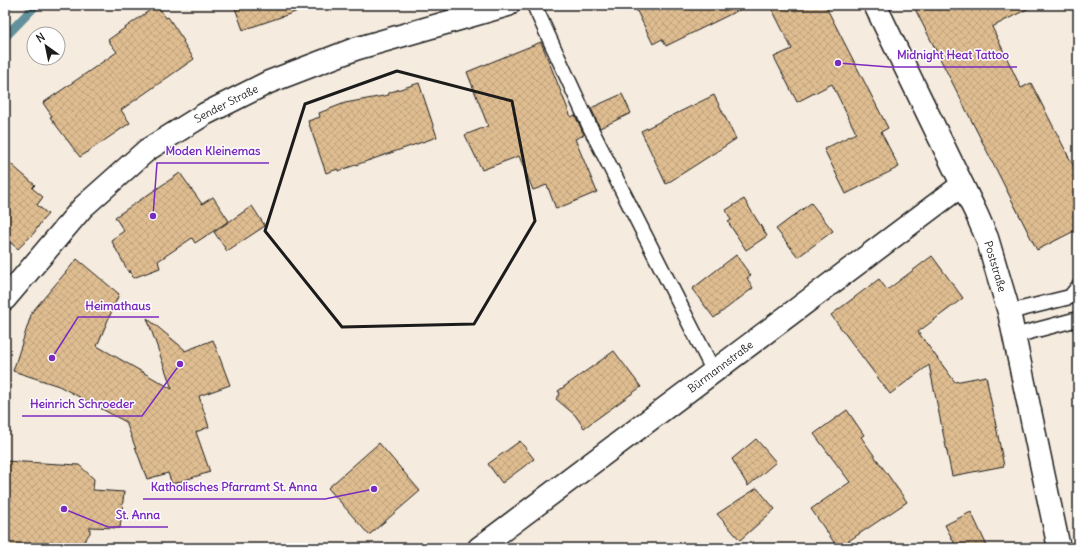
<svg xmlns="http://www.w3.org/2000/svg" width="1083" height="553" font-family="Delius,sans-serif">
<defs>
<pattern id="building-cross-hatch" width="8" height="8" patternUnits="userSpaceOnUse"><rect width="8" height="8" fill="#dfbd91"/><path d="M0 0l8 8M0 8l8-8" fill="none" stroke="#bfa27c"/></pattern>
</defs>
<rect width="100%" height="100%" fill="#f5ebde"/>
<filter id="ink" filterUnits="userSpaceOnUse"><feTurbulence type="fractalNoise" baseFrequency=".025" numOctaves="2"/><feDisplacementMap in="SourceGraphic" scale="8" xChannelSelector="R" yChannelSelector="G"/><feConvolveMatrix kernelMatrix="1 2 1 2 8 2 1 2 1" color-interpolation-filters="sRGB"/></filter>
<g filter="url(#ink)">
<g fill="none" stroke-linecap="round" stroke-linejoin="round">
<!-- stream -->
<polyline stroke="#62919c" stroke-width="9" points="5,37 36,5"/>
</g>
<!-- building -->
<g fill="url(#building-cross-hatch)" stroke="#1c1c1c">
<polygon points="157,5 166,18 168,17 184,41 183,42 194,59 121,110 130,123 80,157 50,117 52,116 43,103 117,52 108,40"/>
<polygon points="234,5 304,5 304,9 243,30"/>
<polygon points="634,5 749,5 666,46 662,39 653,44"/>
<polygon points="770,5 825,5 888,128 881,132 899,167 846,194 824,149 856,133 832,84 797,102 774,57 792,49"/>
<polygon points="913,5 1035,5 992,27 1021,88 1031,83 1078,175 1078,229 1037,250"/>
<polygon points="541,42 571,117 575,115 584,135 575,139 597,192 556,209 547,185 533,190 519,156 482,170 465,135 488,126 467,72"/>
<polygon points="419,83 437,137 338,171 338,169 326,173 308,121 320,117 319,113 345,103 389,95 388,93"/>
<polygon points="622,94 631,113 600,128 591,108"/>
<polygon points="714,95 736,139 666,184 641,131"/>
<polygon points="5,159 35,185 32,188 43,197 37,205 48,214 41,222 34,233 18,249 5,238"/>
<polygon points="180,173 202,204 213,197 229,221 195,243 192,238 158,261 160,268 133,278 130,270 129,273 111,240 124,231 115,217"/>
<polygon points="744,199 767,236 746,250 728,222 731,220 726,210"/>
<polygon points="811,203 833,231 798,257 776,229"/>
<polygon points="252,206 265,226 227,251 214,232"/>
<polygon points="736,255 751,276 747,278 753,288 714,318 692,289"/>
<polygon points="932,256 963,298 918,332 955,382 986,376 1004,466 952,476 929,365 890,394 831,315 879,279 887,290"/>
<polygon points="77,259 119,294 97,346 172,389 147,318 184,349 185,351 213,340 230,385 199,396 209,427 196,432 210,472 172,484 168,473 147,479 126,422 59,386 13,371 32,312"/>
<polygon points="614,351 641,387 584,428 575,415 556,399 560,394 558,391"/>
<polygon points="847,410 864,435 861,437 907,502 838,548 811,509 850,482 814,434"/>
<polygon points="756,439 776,462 748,486 732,459"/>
<polygon points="520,441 534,459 502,483 488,464"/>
<polygon points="379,443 420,491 369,535 328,488"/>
<polygon points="5,461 79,465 94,479 93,490 124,492 120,528 90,527 90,533 83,543 75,548 46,548 5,546"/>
<polygon points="757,488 775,509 740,540 717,514"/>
<polygon points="971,512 988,548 957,548 945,525"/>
</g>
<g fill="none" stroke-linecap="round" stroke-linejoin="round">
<!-- lane casing -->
<g stroke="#1c1c1c" stroke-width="17">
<g id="lane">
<polyline points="534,5 590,127 714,372"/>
<polyline points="1009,312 1070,297 1078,287"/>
<polyline points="1014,336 1078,319"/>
</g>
</g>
<!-- street casing -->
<g stroke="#1c1c1c" stroke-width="25">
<g id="street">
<path id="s1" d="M5,299L83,207L147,150L205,114L269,82L355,49L508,5"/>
<path id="s2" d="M479,548L962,185"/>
</g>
</g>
<!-- secondary casing -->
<g stroke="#1c1c1c" stroke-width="25">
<g id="secondary">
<path id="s3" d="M875,5L976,213L987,238L1009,312L1059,548"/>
</g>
</g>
<!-- lane -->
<use href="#lane" stroke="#fff" stroke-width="14"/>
<!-- street -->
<use href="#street" stroke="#fff" stroke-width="22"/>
<!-- secondary -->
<use href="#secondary" stroke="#fff" stroke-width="22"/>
</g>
</g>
<!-- marked area -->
<path fill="none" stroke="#1c1c1c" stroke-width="3" stroke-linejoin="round" d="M397,71L512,101L535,221L474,324L342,327L265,231L305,104Z"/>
<g text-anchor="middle" stroke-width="3" stroke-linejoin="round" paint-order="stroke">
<!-- street labels -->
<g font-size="11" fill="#1c1c1c" stroke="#fff">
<text dy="4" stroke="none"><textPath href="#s1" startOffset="298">Sender Straße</textPath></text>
<text dy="4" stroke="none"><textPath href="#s3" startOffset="288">Poststraße</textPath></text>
<text dy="4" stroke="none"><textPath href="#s2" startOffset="302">Bürmannstraße</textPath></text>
</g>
</g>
<!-- callouts -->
<path fill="none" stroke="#7b2cbf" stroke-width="1.5" d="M838 63L889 67H1017M153 216L157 163H269M52 358L78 317H159M180 364L142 416H22M374 489L325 499H143M64 509L108 527H168"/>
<g fill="#7b2cbf" stroke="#fff" stroke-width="1.5">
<circle cx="838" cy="63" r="4"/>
<circle cx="153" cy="216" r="4"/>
<circle cx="52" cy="358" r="4"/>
<circle cx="180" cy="364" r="4"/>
<circle cx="374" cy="489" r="4"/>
<circle cx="64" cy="509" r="4"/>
</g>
<g font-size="12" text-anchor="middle" font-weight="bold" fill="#7b2cbf" stroke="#fff" stroke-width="3" stroke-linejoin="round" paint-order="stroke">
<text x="953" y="59">Midnight Heat Tattoo</text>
<text x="213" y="155">Moden Kleinemas</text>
<text x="118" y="310">Heimathaus</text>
<text x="82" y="408">Heinrich Schroeder</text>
<text x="234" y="491">Katholisches Pfarramt St. Anna</text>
<text x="138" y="519">St. Anna</text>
</g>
<!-- margin -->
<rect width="1083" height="553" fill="none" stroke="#fff" stroke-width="20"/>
<rect x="10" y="10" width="1063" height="533" fill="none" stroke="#1c1c1c" stroke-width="1.5" filter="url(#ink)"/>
<!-- north arrow -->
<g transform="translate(46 46) rotate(327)"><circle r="19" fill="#ffffff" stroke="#a4a4a4"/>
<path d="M0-3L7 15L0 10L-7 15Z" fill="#1c1c1c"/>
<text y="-6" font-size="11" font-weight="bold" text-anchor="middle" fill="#1c1c1c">N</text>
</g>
</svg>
